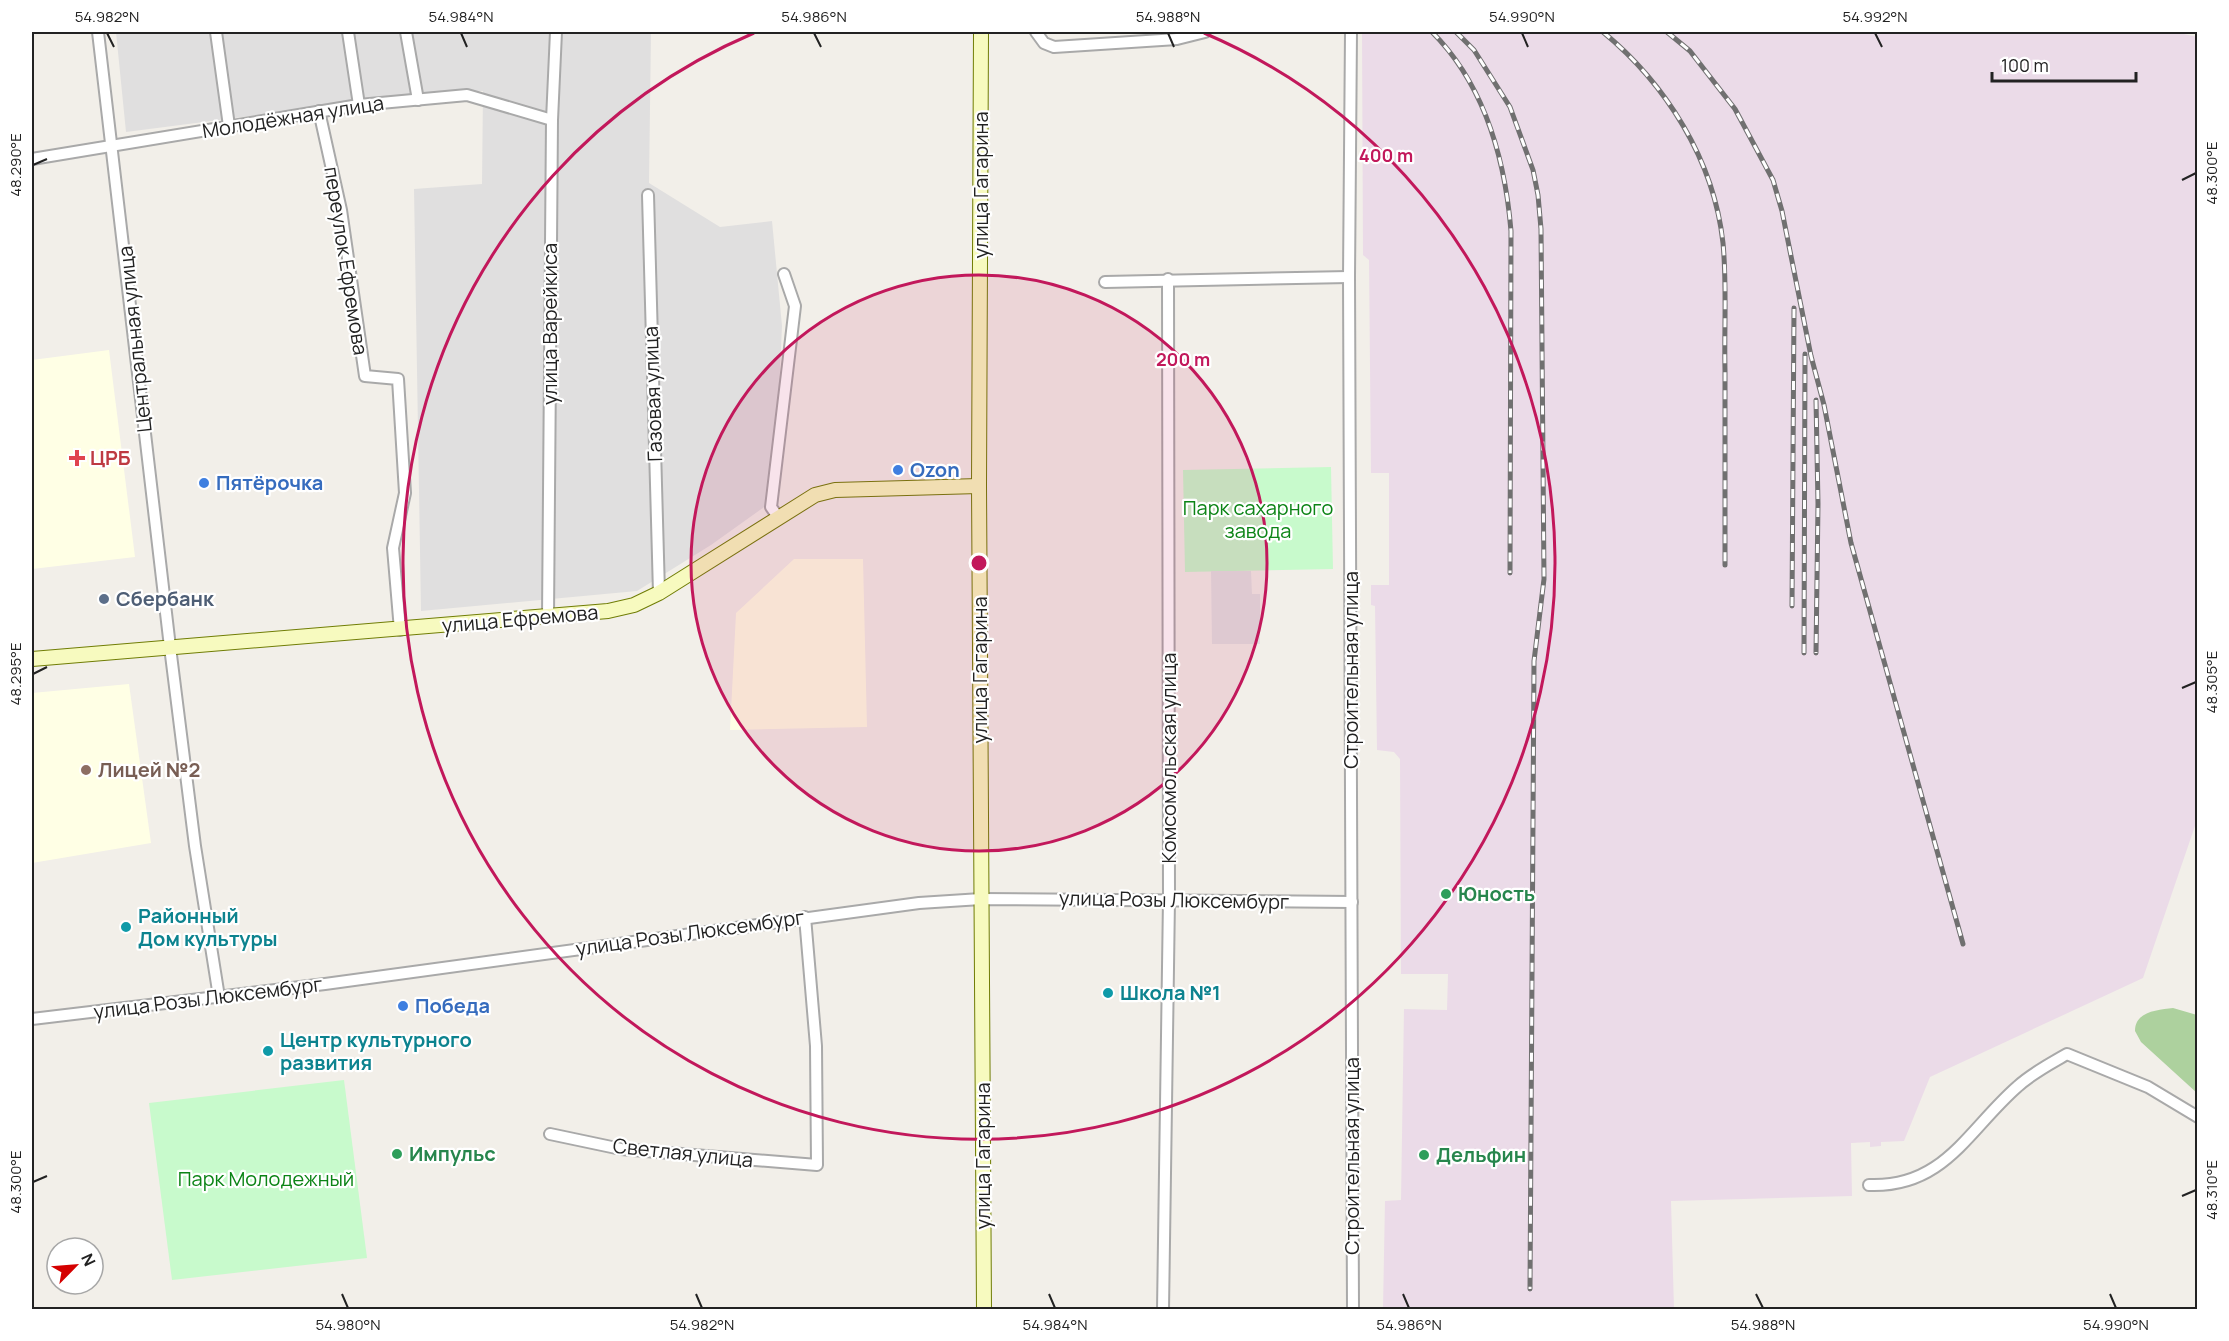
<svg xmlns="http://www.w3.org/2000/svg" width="2229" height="1341" font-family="Manrope,sans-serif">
<rect width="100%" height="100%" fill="#f2efe9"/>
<!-- residential -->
<polygon fill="#e0dfdf" points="116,32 651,32 649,183 720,227 772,221 782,326 774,500 711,545 637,591 421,611 414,189 482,184 483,91 429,93 126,132"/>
<!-- industrial -->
<polygon fill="#ebdbe8" points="1362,32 2175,32 2197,37 2197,820 2143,978 1930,1077 1904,1141 1881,1142 1881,1146 1870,1147 1870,1142 1851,1143 1852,1196 1671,1201 1674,1309 1383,1309 1385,1201 1401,1200 1404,1009 1447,1010 1448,974 1401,974 1400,759 1394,752 1377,750 1375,606 1371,605 1371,585 1389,585 1389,473 1371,473 1369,260 1363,255"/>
<!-- education -->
<g fill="#ffffe5">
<polygon points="109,350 135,557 32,569 32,360"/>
<polygon points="794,559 863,559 867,727 730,730 736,613"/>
<polygon points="129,684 151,843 32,863 32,693"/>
</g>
<!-- forest -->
<path fill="#add19e" d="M2173,1008L2197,1015V1093L2141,1042L2135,1031C2135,1011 2158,1010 2173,1008Z"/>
<!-- park -->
<g fill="#c8facc">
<polygon points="1331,467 1333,569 1185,572 1183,470"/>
<polygon points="344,1080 367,1258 172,1280 149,1103"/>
</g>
<!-- parking -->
<polygon fill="#e2e2e2" points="1211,571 1251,571 1252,594 1260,594 1260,644 1212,644"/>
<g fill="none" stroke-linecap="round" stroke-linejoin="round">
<!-- street casing -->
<g stroke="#a9a9a9" stroke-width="14">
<g id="street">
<polyline points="98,32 170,647 195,846 219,997"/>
<polyline points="216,32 229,126"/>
<polyline points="348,32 359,105"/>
<polyline points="406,32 418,100"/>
<polyline points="1036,32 1044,43 1054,47 1177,39 1205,32"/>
<polyline points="1351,32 1349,277 1353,1310"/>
<polyline points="319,111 341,210 365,376 398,379 405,493 393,548 400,630"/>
<polyline points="32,159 359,105 467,95 552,120"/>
<polyline points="648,195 659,593"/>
<polyline points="1105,282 1349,277"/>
<polyline points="778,517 771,507 795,306 784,274"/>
<polyline points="548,617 552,120 556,32"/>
<polyline points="32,1019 325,984 919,903 981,899 1352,902"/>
<polyline points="550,1134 621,1149 817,1165 816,1046 805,917"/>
<path d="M1869,1185C1944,1188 1968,1130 2017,1087C2032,1073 2050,1064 2067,1054L2148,1087L2198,1117"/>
<polyline points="1163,1310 1169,899 1168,279"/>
</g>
</g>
<!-- secondary casing -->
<g stroke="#707d05" stroke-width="16">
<g id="secondary">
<polyline points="981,32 979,486 984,1310"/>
<polyline points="32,659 608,611 634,605 659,593 815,495 835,490 979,486"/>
</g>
</g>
<!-- street -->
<use href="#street" stroke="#fff" stroke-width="10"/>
<!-- secondary -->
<use href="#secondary" stroke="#f7fabf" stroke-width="14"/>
<!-- rail casing -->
<g stroke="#707070" stroke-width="5">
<g id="rail">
<path d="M1432,32C1485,85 1505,159 1511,231L1510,573"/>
<polyline points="1456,32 1474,50 1510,107 1533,170 1538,195 1541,229 1544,579 1534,661 1530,1289"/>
<path d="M1603,32C1666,84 1714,160 1723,243C1727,285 1724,328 1725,370C1725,435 1725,500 1725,565"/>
<polyline points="1667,32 1690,51 1735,109 1773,180 1782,211 1811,356 1824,405 1851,543 1963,944"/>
<polyline points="1816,400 1818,504 1816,653"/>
<polyline points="1792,606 1794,308"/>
<polyline points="1804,653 1805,354"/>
</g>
</g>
<!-- rail -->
<use href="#rail" stroke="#fff" stroke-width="3" stroke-dasharray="9" stroke-linecap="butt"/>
</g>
<!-- ticks -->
<path fill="none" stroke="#222" stroke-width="2" d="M107,33L114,47M461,33L467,47M814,33L821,47M1168,33L1174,47M1522,33L1528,47M1875,33L1882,47M33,165L47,159M2182,180L2196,173M33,674L47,667M2182,688L2196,682M33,1182L47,1176M2182,1196L2196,1190M342,1294L348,1308M696,1294L702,1308M1049,1294L1055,1308M1403,1294L1409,1308M1756,1294L1763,1308M2110,1294L2116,1308"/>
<!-- distance rings -->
<circle cx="979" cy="563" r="288" fill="#c2185b" fill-opacity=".12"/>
<g fill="none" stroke="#c2185b" stroke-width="3">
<circle cx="979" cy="563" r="288"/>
<path d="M1204 33A576 576 0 1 1 754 33"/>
</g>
<!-- markers -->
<path fill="#e0444e" stroke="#fff" stroke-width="2" d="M74 449h6v6h6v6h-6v6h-6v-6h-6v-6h6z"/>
<g fill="#3f7fe0" stroke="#fff" stroke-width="2">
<circle cx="898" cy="470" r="6"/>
<circle cx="204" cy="483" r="6"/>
<circle cx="403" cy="1006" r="6"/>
</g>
<circle fill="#5c6f8a" stroke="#fff" stroke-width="2" cx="104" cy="599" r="6"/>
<circle fill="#8d6e63" stroke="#fff" stroke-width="2" cx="86" cy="770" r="6"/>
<g fill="#2e9e5b" stroke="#fff" stroke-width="2">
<circle cx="1446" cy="894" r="6"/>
<circle cx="397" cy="1154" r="6"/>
<circle cx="1424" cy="1155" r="6"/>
</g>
<g fill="#0f9aa8" stroke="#fff" stroke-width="2">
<circle cx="126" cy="927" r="6"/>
<circle cx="1108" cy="993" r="6"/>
<circle cx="268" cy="1051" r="6"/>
</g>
<g text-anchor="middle" stroke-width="4.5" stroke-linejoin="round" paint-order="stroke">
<!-- street labels -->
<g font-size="20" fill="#222" stroke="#fff">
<text transform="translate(293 117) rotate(-9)" y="7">Молодёжная улица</text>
<text transform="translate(981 185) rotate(-90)" y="7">улица Гагарина</text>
<text transform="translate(346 261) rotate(81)" y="7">переулок Ефремова</text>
<text transform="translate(550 324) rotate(-90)" y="7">улица Варейкиса</text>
<text transform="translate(135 339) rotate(-96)" y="7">Центральная улица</text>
<text transform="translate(653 394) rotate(-92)" y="7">Газовая улица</text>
<text transform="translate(520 619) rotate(-5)" y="7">улица Ефремова</text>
<text transform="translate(980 670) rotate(-90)" y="7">улица Гагарина</text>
<text transform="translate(1351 670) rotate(-90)" y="7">Строительная улица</text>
<text transform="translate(1169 758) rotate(-90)" y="7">Комсомольская улица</text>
<text transform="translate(1174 900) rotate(1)" y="7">улица Розы Люксембург</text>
<text transform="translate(690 933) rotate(-8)" y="7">улица Розы Люксембург</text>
<text transform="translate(208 998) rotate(-7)" y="7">улица Розы Люксембург</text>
<text transform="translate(683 1153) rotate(6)" y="7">Светлая улица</text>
<text transform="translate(983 1156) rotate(-90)" y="7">улица Гагарина</text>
<text transform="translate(1352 1156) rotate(-90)" y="7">Строительная улица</text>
</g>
<!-- health labels -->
<g font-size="20" font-weight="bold" fill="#be3a42" stroke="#fff" text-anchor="start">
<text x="90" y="465">ЦРБ</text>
</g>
<!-- shop labels -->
<g font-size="20" font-weight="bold" fill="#366cbe" stroke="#fff" text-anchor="start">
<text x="910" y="477">Ozon</text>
<text x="216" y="490">Пятёрочка</text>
<text x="415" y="1013">Победа</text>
</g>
<!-- park labels -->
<g font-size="20" fill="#0c8416" stroke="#fff">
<text x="1258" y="515">Парк сахарного<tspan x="1258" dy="23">завода</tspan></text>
<text x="266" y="1186">Парк Молодежный</text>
</g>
<!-- service labels -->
<g font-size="20" font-weight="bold" fill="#4e5e75" stroke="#fff" text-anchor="start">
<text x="116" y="606">Сбербанк</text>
</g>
<!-- education labels -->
<g font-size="20" font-weight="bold" fill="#785e54" stroke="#fff" text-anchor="start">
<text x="98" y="777">Лицей №2</text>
</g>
<!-- leisure labels -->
<g font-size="20" font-weight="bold" fill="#27864d" stroke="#fff" text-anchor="start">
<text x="1458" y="901">Юность</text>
<text x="409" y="1161">Импульс</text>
<text x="1436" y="1162">Дельфин</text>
</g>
<!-- culture labels -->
<g font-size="20" font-weight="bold" fill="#0d838f" stroke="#fff" text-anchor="start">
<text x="138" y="923">Районный<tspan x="138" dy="23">Дом культуры</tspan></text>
<text x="1120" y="1000">Школа №1</text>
<text x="280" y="1047">Центр культурного<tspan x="280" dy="23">развития</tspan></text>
</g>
</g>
<circle cx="979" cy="563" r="9" fill="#c2185b" stroke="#fff" stroke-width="3"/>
<g font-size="18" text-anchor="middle" font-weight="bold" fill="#c2185b" stroke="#fff" stroke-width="4.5" stroke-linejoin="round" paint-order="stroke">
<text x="1386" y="162">400 m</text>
<text x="1183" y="366">200 m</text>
</g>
<!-- border -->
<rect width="2229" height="1341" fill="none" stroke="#ffffff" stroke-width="66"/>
<!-- north arrow -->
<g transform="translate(75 1266) rotate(65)"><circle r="28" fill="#ffffff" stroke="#a7a7a7" stroke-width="1.5"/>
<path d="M0-4.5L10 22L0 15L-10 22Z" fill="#d40000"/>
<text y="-9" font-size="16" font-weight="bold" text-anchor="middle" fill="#222222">N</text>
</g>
<!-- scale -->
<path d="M1992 72v9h144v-9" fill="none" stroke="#222222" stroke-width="3"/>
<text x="2001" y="72" font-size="18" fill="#222222" stroke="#ffffff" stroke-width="4.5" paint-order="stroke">100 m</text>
<rect x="33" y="33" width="2163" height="1275" fill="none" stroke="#222" stroke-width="2"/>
<g font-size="15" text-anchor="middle" fill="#222">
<text x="107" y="22">54.982°N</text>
<text x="461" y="22">54.984°N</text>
<text x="814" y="22">54.986°N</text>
<text x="1168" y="22">54.988°N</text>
<text x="1522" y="22">54.990°N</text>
<text x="1875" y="22">54.992°N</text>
<text transform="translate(16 165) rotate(-90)" y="5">48.290°E</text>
<text transform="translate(2212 173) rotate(-90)" y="5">48.300°E</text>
<text transform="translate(16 674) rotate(-90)" y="5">48.295°E</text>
<text transform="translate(2212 682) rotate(-90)" y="5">48.305°E</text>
<text transform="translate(16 1182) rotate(-90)" y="5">48.300°E</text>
<text transform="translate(2212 1190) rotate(-90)" y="5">48.310°E</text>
<text x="348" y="1330">54.980°N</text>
<text x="702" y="1330">54.982°N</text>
<text x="1055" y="1330">54.984°N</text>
<text x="1409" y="1330">54.986°N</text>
<text x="1763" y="1330">54.988°N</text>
<text x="2116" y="1330">54.990°N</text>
</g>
</svg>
